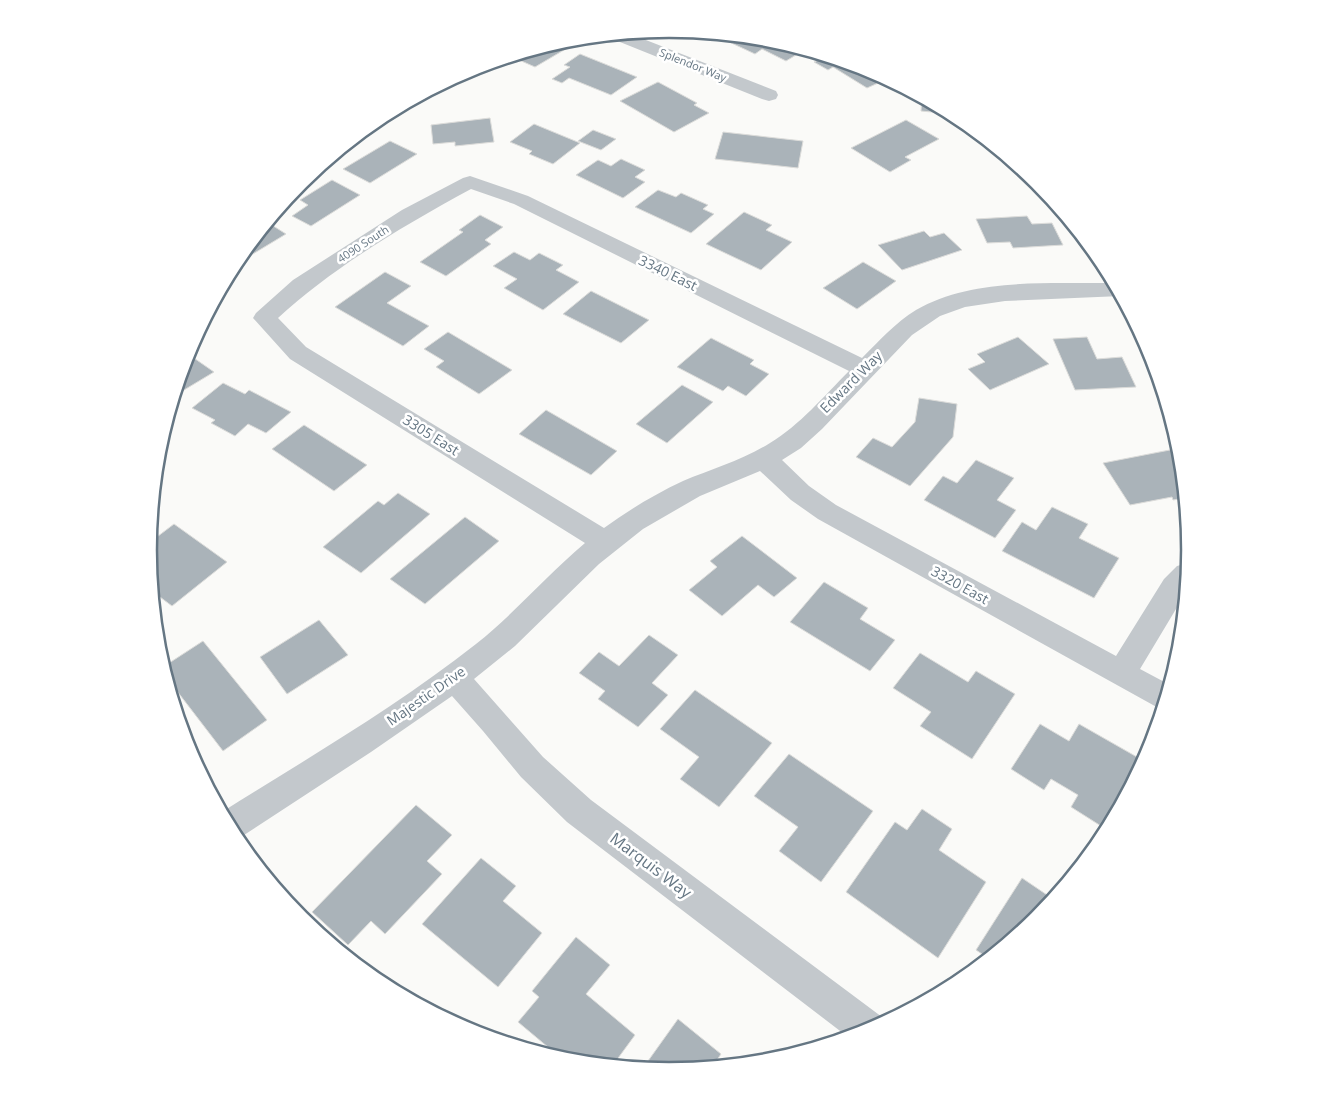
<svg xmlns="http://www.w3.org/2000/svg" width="1338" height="1099" font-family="'Open Sans',sans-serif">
<rect width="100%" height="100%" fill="#fafaf8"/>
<!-- building -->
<g fill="#aab3b9" stroke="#dcdcda">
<polygon points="733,35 771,39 806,49 786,61 762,49 755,54 725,40"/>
<polygon points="557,42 569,47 535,67 510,56"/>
<polygon points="580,54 637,77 611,95 569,78 562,83 552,79 570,67 564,65"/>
<polygon points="828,56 869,69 887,79 867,88 833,67 828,70 814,62"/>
<polygon points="658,82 697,103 694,105 709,113 674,132 620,101"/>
<polygon points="922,97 953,114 921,111"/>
<polygon points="490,118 494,142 455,146 455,142 433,144 431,125"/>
<polygon points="906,120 939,139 905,157 911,160 890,172 851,148"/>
<polygon points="534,124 580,143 553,164 529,154 532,151 510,142"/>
<polygon points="593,130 616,139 601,150 578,141"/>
<polygon points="723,132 803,141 798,168 715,159"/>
<polygon points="390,141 417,154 370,183 343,169"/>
<polygon points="621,159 645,170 635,177 645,182 623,198 576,175 598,160 611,166"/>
<polygon points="332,180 360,195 311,226 292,216 308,205 300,200"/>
<polygon points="658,190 676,197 681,193 708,205 703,209 714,214 691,233 635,207"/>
<polygon points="744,212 772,225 766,230 792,242 761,270 706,244"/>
<polygon points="480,215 503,227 485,240 491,244 446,276 420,262 463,232 459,230"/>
<polygon points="1027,216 1032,224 1052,223 1063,245 1013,248 1010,242 987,243 976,219"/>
<polygon points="267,222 286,234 233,266 236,260"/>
<polygon points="1071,223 1092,248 1082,248"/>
<polygon points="924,231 930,237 944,233 962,250 902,270 878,245"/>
<polygon points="514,252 530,260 539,253 563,265 556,270 579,282 543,310 504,288 517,279 493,266"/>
<polygon points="863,262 896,281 857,309 823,288"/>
<polygon points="385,272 411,286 387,303 429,326 403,346 335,307"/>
<polygon points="591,291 649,320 621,343 563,314"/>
<polygon points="448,332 512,370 479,394 436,367 444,361 424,349"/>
<polygon points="1018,337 1049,364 990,390 968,369 985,362 977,354"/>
<polygon points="1087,337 1097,359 1122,357 1136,387 1075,390 1053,339"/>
<polygon points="711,338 754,360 750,364 769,374 746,396 728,386 723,391 677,367"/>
<polygon points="190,347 191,356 214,372 174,396"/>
<polygon points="223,383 245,394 249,390 291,412 266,433 248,424 235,436 211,423 215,420 192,408"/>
<polygon points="682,385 713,402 667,443 636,424"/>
<polygon points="919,398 957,404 953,437 910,486 856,457 873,438 892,447 915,422"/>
<polygon points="546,410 617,451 591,475 519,434"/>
<polygon points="304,425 367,465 334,491 272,449"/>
<polygon points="1180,448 1185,498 1173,500 1172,497 1130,505 1103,463"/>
<polygon points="976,460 1014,478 997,500 1016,510 995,538 924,500 943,476 957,483"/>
<polygon points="398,493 430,514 361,573 323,547 378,501 384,505"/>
<polygon points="1052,507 1088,524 1079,538 1119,558 1094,598 1002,551 1022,522 1036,530"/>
<polygon points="465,517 499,541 425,604 390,579"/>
<polygon points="174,524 227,562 172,606 152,591 148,549 149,543"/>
<polygon points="742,536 797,578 774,597 758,585 722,616 689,590 717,567 710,561"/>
<polygon points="824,582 868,608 860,619 895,640 870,671 790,622"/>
<polygon points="319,620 348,655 287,694 260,657"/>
<polygon points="649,635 678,655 652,683 668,695 638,727 598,699 605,691 579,673 599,652 619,666"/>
<polygon points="203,641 267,720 223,751 167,678 163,667"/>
<polygon points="920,653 968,682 976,671 1015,694 972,759 920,726 931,712 893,688"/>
<polygon points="695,690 772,743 719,807 680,779 699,757 660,729"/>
<polygon points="1040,724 1069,741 1079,724 1144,761 1124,798 1118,795 1101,826 1071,807 1078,795 1051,779 1044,790 1011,769"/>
<polygon points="789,754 873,811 821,882 779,851 798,827 754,796"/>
<polygon points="416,805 452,835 427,861 442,874 385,934 371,921 348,945 312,912"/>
<polygon points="922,809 952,829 939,850 986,882 938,958 846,892 895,822 907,830"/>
<polygon points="481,858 516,886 503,901 542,933 498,987 422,924"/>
<polygon points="1022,878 1053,899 1037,918 988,958 976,950"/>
<polygon points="576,937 610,965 586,994 635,1035 613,1065 561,1058 518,1022 539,997 532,991"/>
<polygon points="678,1019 721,1054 713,1066 669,1070 643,1068"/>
</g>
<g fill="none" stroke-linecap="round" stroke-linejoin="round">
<!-- minor -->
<g fill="#c3c8cc" fill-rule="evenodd">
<polygon points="628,33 776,91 778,95 776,99 769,101 762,99 610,38 608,35"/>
<path d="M470,176L528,196L862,358C879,341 895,323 916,310C973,277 1050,284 1114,283L1121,296L1005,301L965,307L940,316L912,335L822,429L801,448L782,460L809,486L836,505L1116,656L1164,579L1177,566L1188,563L1185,594L1140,669L1170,685L1162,710L818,519L791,500L760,471L700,496L643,529L599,564L515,646L474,679L543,757L591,800L882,1017L884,1022L868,1031L848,1037L567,822L521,777L483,731L452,696L371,752L241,837L236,839L222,812C308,758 396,707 476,644C515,613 547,575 585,543L290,359L253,318L256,313L293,280L402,210L463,178ZM471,189L514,204L849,371C824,396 800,425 770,443C743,460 712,469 683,481C655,494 629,510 604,528L306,347L278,318C335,266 403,226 471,189Z"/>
</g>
</g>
<g text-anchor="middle" stroke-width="5" stroke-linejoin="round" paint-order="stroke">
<!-- far-street labels -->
<g font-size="11" fill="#657683" stroke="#fff">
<text transform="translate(693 65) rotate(22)" y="4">Splendor Way</text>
<text transform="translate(363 244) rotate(-33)" y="4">4090 South</text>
</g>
<!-- street labels -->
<g font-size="14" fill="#657683" stroke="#fff">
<text transform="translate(668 273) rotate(26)" y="5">3340 East</text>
<text transform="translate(851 382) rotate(-45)" y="5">Edward Way</text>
<text transform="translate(431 435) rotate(32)" y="5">3305 East</text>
<text transform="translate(960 585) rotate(29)" y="5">3320 East</text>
<text transform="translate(426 696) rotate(-35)" y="5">Majestic Drive</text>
</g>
<!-- near-street labels -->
<g font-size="16" fill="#657683" stroke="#fff">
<text transform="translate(651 865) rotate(37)" y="6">Marquis Way</text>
</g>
</g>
<!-- crop -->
<path d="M0 0H1338V1099H0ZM157 550a512 512 0 1 1 1024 0a512 512 0 1 1-1024 0Z" fill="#fff" fill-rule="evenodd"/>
<path fill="none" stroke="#657683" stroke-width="2.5" d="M157 550a512 512 0 1 1 1024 0a512 512 0 1 1-1024 0Z"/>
</svg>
